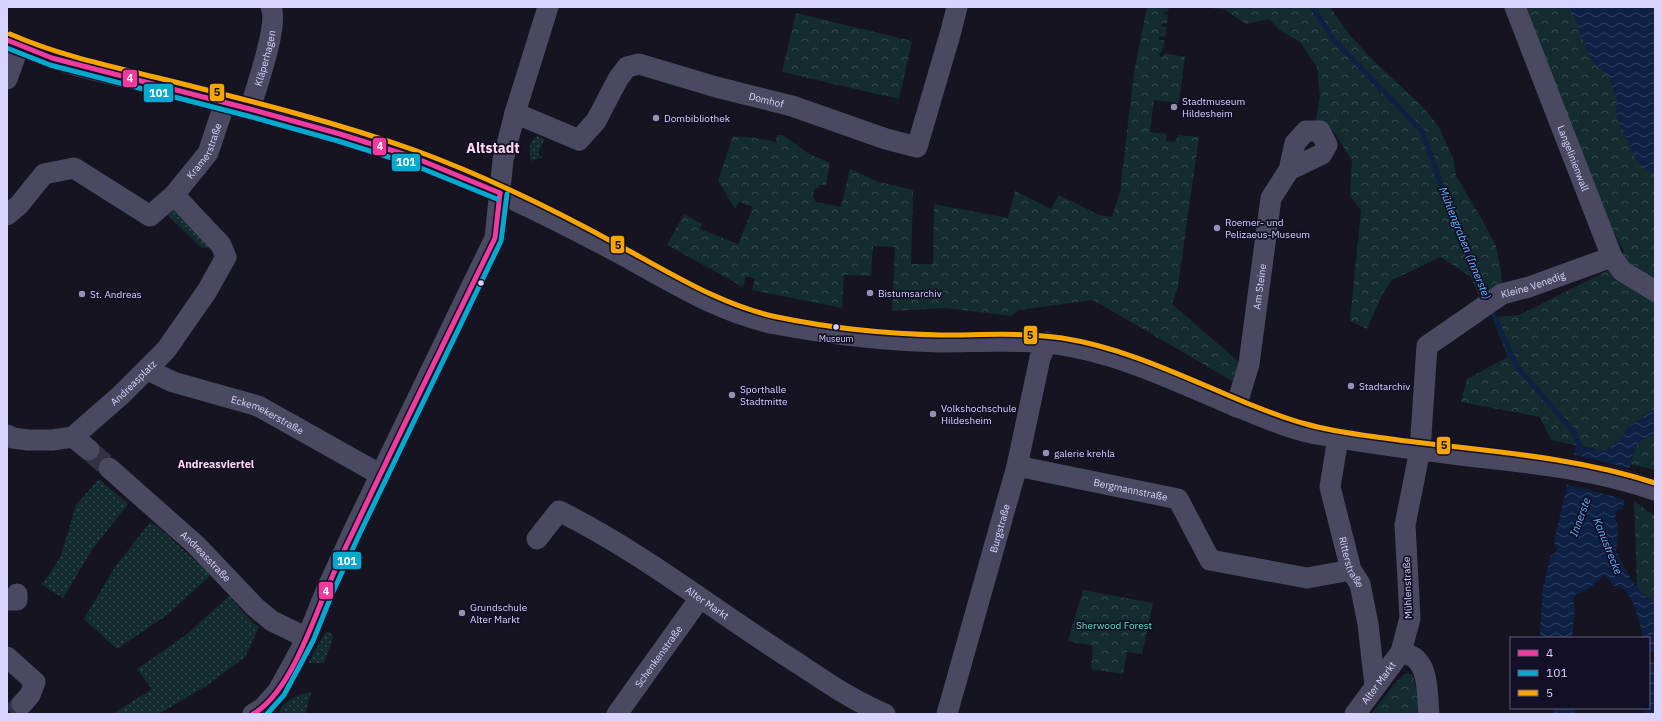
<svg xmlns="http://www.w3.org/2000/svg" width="1662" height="721" font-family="'IBM Plex Sans',sans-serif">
<defs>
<pattern id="grass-dots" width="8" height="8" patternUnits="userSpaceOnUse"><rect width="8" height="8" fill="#132c2d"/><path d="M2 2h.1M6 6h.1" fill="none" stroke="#354a4c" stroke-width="1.8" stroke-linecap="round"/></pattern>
<pattern id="park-crowns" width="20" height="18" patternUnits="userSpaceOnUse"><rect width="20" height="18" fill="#132c2d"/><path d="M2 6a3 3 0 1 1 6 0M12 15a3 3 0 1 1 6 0" fill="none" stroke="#354a4c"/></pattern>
<pattern id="water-waves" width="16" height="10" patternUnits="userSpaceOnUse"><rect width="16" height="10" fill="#0d2144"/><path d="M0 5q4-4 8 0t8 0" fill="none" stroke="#304060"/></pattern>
</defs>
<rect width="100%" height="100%" fill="#161421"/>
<!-- grass -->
<g fill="url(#grass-dots)">
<path d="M537,136L545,139L538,154L543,157L531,161C530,151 527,142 537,136Z"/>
<polygon points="167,202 211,247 202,248 160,208"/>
<polygon points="99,479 128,504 92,550 63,598 41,584 50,574 61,555 76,505"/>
<polygon points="150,522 157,526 211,575 167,615 117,649 84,619 115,567"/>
<polygon points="229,596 252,622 259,627 245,657 206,686 162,712 157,714 113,714 152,689 137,669 186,635"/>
<polygon points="328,632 332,634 333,637 324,663 308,663 325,633"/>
<path d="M311,692L305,714H279C282,700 299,695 311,692Z"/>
</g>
<!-- park -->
<g fill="url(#park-crowns)">
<polygon points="1147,7 1169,7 1168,12 1164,12 1163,14 1168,15 1167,24 1162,23 1161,26 1167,27 1165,37 1159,36 1159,40 1165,40 1163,50 1159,54 1161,57 1165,53 1185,57 1179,103 1154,100 1150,132 1167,134 1166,141 1175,142 1178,135 1199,137 1178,286 1172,304 1240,363 1234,382 1093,300 1019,310 1011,316 945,308 892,311 895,247 873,246 871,276 844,275 842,308 752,290 755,279 746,276 743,287 667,245 684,214 702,224 700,229 738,244 753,207 739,202 735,209 718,181 733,136 755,138 776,142 777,135 783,135 809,154 830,163 826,185 821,185 814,190 813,196 816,202 841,207 850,169 879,182 913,190 911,264 933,264 934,204 1008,218 1015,191 1051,209 1059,195 1099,215 1112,217 1120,192 1134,72"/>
<polygon points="1204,7 1330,7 1348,33 1374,61 1422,106 1439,127 1454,161 1456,176 1481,218 1496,246 1501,270 1502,286 1481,302 1471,277 1441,257 1392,280 1382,295 1367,329 1350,321 1361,211 1350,195 1352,161 1334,132 1316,120 1320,96 1317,67 1300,42 1281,31 1269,19 1246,24 1225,10"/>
<polygon points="1522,7 1655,7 1655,470 1630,464 1636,447 1639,442 1627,429 1619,441 1604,451 1551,440 1540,417 1461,402 1467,379 1508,357 1492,317 1519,315 1607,271 1624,251 1600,207"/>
<polygon points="796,13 912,41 899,99 782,72"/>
<polygon points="1634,501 1655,516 1655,603 1637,588"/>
<polygon points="1083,590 1153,603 1142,654 1127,652 1123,674 1091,669 1093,646 1068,641"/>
<polygon points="1406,673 1413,675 1419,700 1420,714 1372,713 1396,682"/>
</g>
<!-- water -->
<g fill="url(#water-waves)">
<polygon points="1570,7 1655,7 1655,174 1642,167 1635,157 1616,115 1617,98 1609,78 1593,61 1586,49"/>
<path d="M1655,408V434C1650,437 1643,439 1639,443C1629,452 1626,495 1623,509L1617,511L1615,518L1618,526L1616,551L1625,569L1637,588L1655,603V714H1644L1645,708H1649V638H1643C1640,624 1634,597 1622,588C1619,586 1616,586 1613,586L1605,575L1587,590L1576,594L1573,601L1575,608L1572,638H1541L1540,633L1543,587L1551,555L1554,554L1557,550L1554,542L1576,446L1604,451L1619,441L1627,429Z"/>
<polygon points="1553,708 1573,708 1577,714 1554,714"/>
</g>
<!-- pier -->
<g fill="#161421">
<polygon points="1572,454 1632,469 1627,500 1565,484"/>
<rect x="1649" y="652" width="6" height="10"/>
</g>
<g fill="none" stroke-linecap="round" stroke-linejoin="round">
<!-- stream -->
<g stroke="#0d2144" stroke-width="5">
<polyline points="1312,7 1334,40 1422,131 1461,241 1487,299"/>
<polyline points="1490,307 1517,367 1574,432 1582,452"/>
</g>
<!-- minor-tunnel -->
<g stroke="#333142" stroke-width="21" stroke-dasharray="21 10" stroke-linecap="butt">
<polyline points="89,450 109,468"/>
<polyline points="12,714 22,704"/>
</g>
<!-- minor -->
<g stroke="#4a4962" stroke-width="21">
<path id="s1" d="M1515,7L1612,257L1622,271L1655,291"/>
<path d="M7,40C56,64 112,74 165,87C248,108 333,128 415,158C486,184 552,217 619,253C669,280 719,313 776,324C829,334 886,341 940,342C986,342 1033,338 1078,348C1137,360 1192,389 1248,411C1272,421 1297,431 1322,435C1371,444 1419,450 1468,456C1531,463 1595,469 1655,490"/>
<polyline points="7,79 19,46"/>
<path id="s2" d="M250,109C256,88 279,25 271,7"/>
<path id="s3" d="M515,113L579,140L596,121L618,79L627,67L639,64L716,87L792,106L886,139L917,147L951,31L957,7"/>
<path id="s4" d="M7,215L19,205L44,174L74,168L150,216L174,195L208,153L225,102"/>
<path id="s5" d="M148,370L173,382L258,406L381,475"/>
<path id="s6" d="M1236,407L1249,364L1271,198L1289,170L1295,143L1306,131H1320L1327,145L1322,154L1289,170"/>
<path id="s7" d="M7,435L13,438L28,440H52L73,437L122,394L166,350L207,291L226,257L221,245L174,195"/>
<polyline points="73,437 89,450"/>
<path id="s8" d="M1338,438L1330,487L1351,570L1360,584L1368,624L1375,686"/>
<path id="s9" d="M1017,466L1178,499L1210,560L1307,578L1351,570"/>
<path id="s10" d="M109,468L196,545L255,607L272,621L307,638"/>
<path id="s11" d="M537,539L559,511C644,553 719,614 799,664C826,682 855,702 885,714"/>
<polyline points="7,600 17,600 17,594"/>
<polyline points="7,657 35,682 30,695 22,704"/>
<polyline points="253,714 263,708 278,691 307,638 326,591 354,530 495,238 503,160 515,113 548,7"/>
<path id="s12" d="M617,714L700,598"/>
<path id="s13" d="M947,714L1017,466L1040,358L1047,342"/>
<path id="s14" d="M1355,714L1401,652"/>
<path id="s15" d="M1429,714C1427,697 1429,671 1416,659C1412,655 1406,654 1401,652L1410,618L1405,525L1420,450L1427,346L1502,294L1529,287L1612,257"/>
</g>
<!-- bus-1 casing -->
<g stroke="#130f26" stroke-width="8">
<g id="bus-1">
<polyline points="7,40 52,58 250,109 340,134 413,157 500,193"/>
<path d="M253,714C289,693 310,628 326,591C335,570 344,550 354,530C400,432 448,335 495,238L500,193"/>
</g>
</g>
<!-- bus-2 casing -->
<g stroke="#130f26" stroke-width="8">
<g id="bus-2">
<polyline points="7,48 50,65 248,116 338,141 411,164 497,199"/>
<polyline points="267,714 284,695 313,641 332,594 360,533 501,241 507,194"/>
</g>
</g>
<!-- bus-3 casing -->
<g stroke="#130f26" stroke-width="8">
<path id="bus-3" d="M10,34C60,56 114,67 167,80C251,101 335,122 417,151C487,177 555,210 620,246C671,273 720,305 777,317C830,328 886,334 941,335C981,335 1021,332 1062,338C1127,348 1188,379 1249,404C1267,411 1286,419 1306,424C1333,432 1363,435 1391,439C1479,451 1569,455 1655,483"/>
</g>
<!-- bus-1 -->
<use href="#bus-1" stroke="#f13a9d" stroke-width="5"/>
<!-- bus-2 -->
<use href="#bus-2" stroke="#00a9ce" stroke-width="5"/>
<!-- bus-3 -->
<use href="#bus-3" stroke="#f7a600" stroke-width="5"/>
</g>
<!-- markers -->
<g fill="#9591b1" stroke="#130f26" stroke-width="1.5">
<circle cx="1174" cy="107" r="4"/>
<circle cx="656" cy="118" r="4"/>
<circle cx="1217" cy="228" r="4"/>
<circle cx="870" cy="293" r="4"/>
<circle cx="82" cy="294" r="4"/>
<circle cx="1351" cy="386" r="4"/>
<circle cx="732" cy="395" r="4"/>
<circle cx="933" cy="414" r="4"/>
<circle cx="1046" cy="453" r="4"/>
<circle cx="462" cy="613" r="4"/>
</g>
<g fill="#d9d4ff" stroke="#130f26" stroke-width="1.5">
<circle cx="481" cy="283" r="3.5"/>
<circle cx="836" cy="327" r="3.5"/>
</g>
<g text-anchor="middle" stroke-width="3.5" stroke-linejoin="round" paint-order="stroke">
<!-- bus labels -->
<g font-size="9" fill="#d9d4ff" stroke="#130f26">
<text x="836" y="342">Museum</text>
</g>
<!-- street labels -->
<g font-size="10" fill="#d9d4ff" stroke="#130f26">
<text dy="4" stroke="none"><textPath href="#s2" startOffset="53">Kläperhagen</textPath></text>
<text dy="4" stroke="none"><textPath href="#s3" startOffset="302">Domhof</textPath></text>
<text dy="4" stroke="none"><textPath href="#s4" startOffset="262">Kramerstraße</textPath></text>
<text dy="4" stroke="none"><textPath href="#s1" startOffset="162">Langelinienwall</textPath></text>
<text dy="4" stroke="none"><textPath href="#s15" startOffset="507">Kleine Venedig</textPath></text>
<text dy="4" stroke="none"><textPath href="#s6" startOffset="123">Am Steine</textPath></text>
<text dy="4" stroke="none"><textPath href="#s7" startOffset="148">Andreasplatz</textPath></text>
<text dy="4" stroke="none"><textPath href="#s5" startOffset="128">Eckemekerstraße</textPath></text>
<text dy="4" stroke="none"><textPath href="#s9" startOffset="116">Bergmannstraße</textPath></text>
<text dy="4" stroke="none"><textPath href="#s13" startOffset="193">Burgstraße</textPath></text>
<text dy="4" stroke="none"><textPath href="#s10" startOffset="131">Andreasstraße</textPath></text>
<text dy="4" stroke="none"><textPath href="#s8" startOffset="128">Ritterstraße</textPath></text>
<text transform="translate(1407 588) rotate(-92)" y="4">Mühlenstraße</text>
<text dy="4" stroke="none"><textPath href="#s11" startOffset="210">Alter Markt</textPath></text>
<text dy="4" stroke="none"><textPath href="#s12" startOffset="71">Schenkenstraße</textPath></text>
<text dy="4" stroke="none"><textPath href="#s14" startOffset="39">Alter Markt</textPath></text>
</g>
<!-- poi labels -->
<g font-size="10" fill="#d9d4ff" stroke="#130f26" text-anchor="start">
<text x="1182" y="105">Stadtmuseum<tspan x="1182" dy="12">Hildesheim</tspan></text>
<text x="664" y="122">Dombibliothek</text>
<text x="1225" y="226">Roemer- und<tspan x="1225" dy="12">Pelizaeus-Museum</tspan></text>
<text x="878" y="297">Bistumsarchiv</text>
<text x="90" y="298">St. Andreas</text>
<text x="1359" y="390">Stadtarchiv</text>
<text x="740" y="393">Sporthalle<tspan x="740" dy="12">Stadtmitte</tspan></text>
<text x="941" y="412">Volkshochschule<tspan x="941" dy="12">Hildesheim</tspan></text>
<text x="1054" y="457">galerie krehla</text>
<text x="470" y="611">Grundschule<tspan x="470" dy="12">Alter Markt</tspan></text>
</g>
<!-- park labels -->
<g font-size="10" fill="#5fe0c0" stroke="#130f26">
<text x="1114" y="629">Sherwood Forest</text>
</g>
<!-- water labels -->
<g font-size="11" font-style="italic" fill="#62b6ff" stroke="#130f26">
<text transform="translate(1465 243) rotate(68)" y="4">Mühlengraben (Innerste)</text>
<text transform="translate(1580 517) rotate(-70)" y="4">Innerste</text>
<text transform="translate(1608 546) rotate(68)" y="4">Kanustrecke</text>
</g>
<!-- neighbourhood labels -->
<g font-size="11" font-weight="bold" fill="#ffd6f0" stroke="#130f26">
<text x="216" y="468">Andreasviertel</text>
</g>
<!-- district labels -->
<g font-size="14" font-weight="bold" fill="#ffd6f0" stroke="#130f26">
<text x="493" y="153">Altstadt</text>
</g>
</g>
<g stroke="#130f26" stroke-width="1.5">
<rect x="122" y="69" width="16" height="19" rx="4" fill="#f13a9d"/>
<rect x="209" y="83" width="16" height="19" rx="4" fill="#f7a600"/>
<rect x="143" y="83" width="31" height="20" rx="4" fill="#00a9ce"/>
<rect x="372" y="137" width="15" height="19" rx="4" fill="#f13a9d"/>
<rect x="391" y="153" width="30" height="19" rx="4" fill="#00a9ce"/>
<rect x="610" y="235" width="15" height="19" rx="4" fill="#f7a600"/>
<rect x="1023" y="325" width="15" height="20" rx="4" fill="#f7a600"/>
<rect x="1436" y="436" width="15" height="19" rx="4" fill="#f7a600"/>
<rect x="332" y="551" width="30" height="19" rx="4" fill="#00a9ce"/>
<rect x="318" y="581" width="16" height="19" rx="4" fill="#f13a9d"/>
</g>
<g font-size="11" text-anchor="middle" font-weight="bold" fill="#fff">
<text x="130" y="82">4</text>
<text x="159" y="97">101</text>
<text x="380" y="150">4</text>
<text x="406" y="166">101</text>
<text x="347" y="565">101</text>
<text x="326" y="595">4</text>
</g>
<g font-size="11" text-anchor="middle" font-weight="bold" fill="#111">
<text x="217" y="96">5</text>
<text x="618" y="249">5</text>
<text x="1030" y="339">5</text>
<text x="1444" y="449">5</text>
</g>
<!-- border -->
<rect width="1662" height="721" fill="none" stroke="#d9d4ff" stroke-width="16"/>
<!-- legend -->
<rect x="1510" y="637" width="140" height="72" fill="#130f26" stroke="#625e7d"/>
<rect x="1518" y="650" width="20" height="6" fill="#f13a9d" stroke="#625e7d"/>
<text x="1546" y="657" font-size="12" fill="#d9d4ff">4</text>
<rect x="1518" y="670" width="20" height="6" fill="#00a9ce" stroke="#625e7d"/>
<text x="1546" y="677" font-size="12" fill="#d9d4ff">101</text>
<rect x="1518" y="690" width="20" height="6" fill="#f7a600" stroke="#625e7d"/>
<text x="1546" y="697" font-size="12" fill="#d9d4ff">5</text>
</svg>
